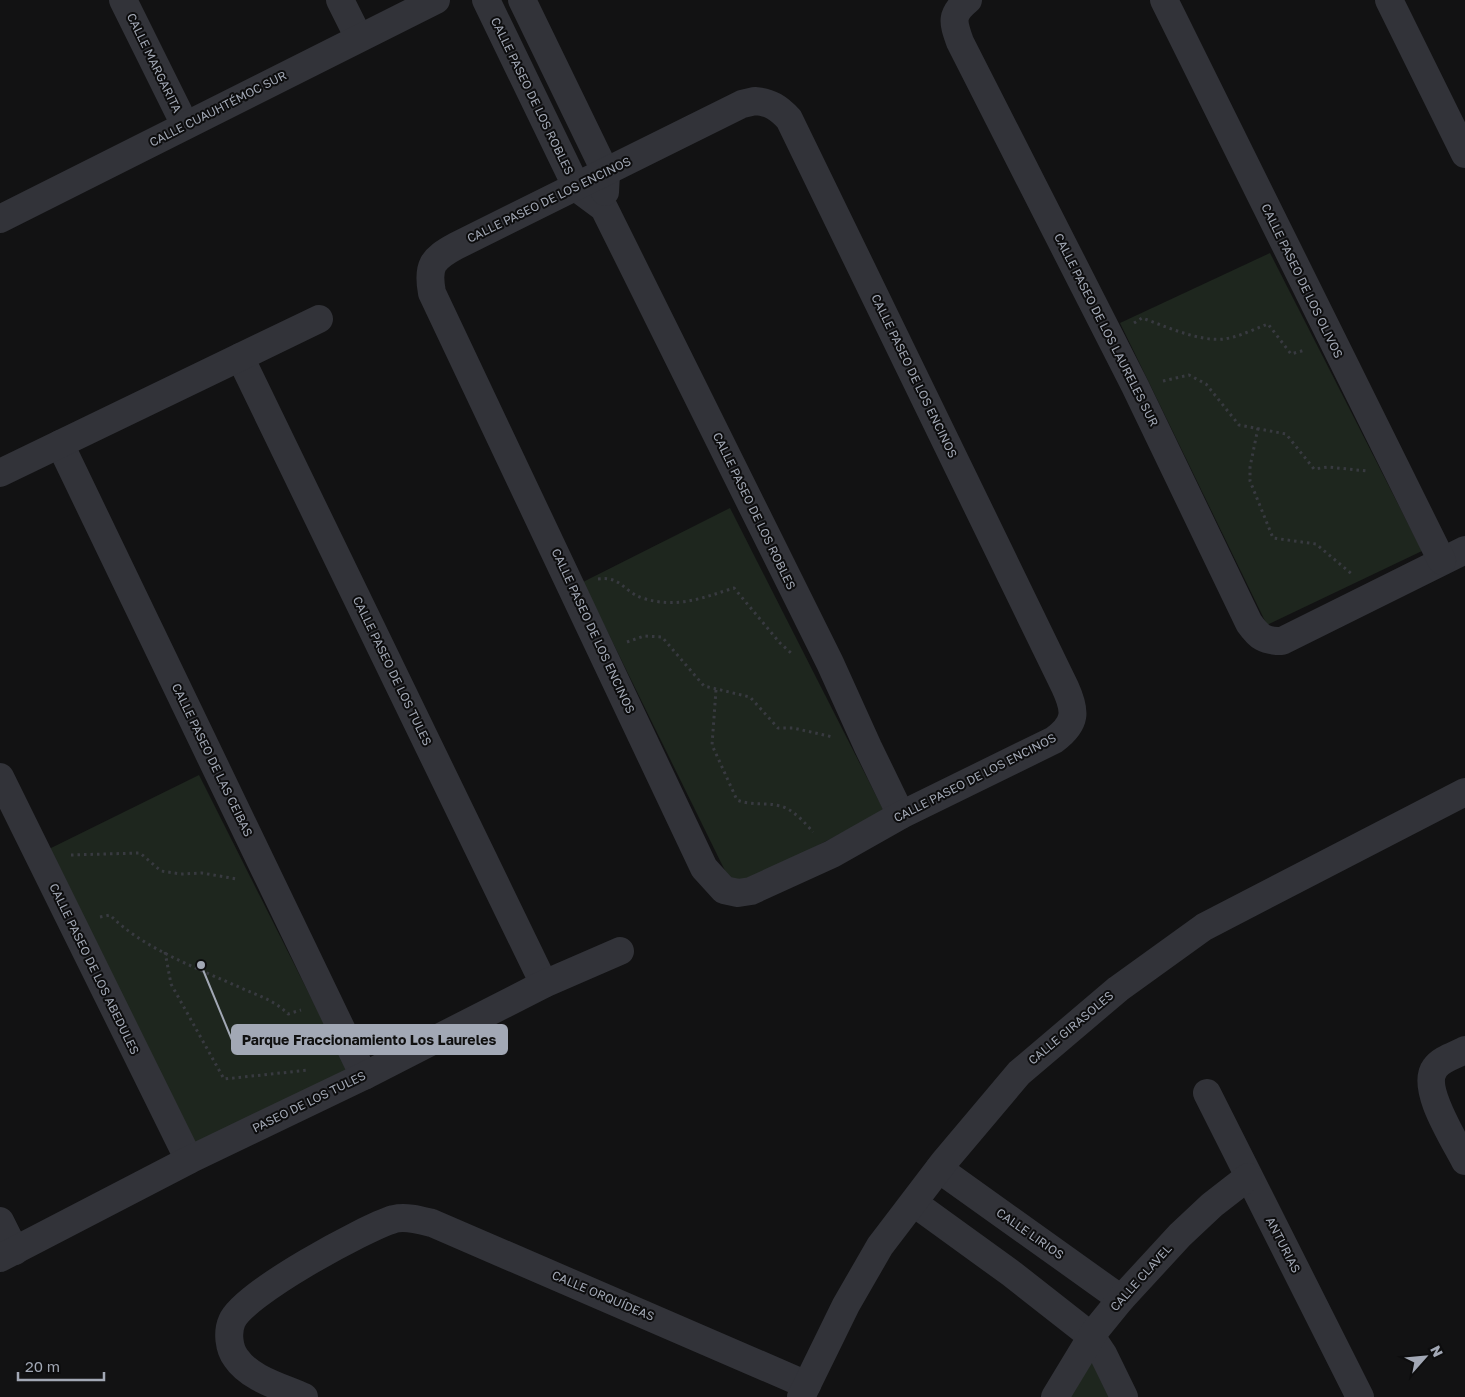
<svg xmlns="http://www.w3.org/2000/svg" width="1465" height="1397" font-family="'Golos Text',sans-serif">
<rect width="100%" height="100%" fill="#121213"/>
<!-- green -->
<g fill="#1e261e">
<polygon points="1270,253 1422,551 1267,625 1120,323"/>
<polygon points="730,508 884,811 734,889 583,582"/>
<polygon points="199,775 353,1081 200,1153 49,849"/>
<polygon points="1092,1337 1122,1397 1057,1397"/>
</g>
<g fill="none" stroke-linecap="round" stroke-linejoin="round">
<!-- path -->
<g stroke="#383a40" stroke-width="3" stroke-dasharray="2.5 4" stroke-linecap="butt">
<path d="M1134,323L1142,318C1165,326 1199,342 1224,339C1239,337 1254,329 1268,324L1291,354L1305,350"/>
<polyline points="1163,381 1189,375 1206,384 1239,425 1286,434 1314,469 1328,467 1367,471"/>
<polyline points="1258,428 1250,467 1250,481 1273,538 1316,544 1353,575"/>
<path d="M598,579C621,576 623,591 642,598C677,609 702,598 734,588L780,643L791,653"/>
<polyline points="627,642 644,636 662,637 704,686 750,697 778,728 793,728 833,737"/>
<path d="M716,690L712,745L737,800C753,806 765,802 780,806C793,809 805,823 813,832"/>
<polyline points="71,855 140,853 161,871 181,874 202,873 237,879"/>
<path d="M100,917L110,915C142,948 199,969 241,988C259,996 274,1000 288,1014L301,1010"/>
<polyline points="165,952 171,984 224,1079 309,1070"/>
</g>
<!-- minor -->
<g stroke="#323339" stroke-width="28">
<polyline points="123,0 185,125"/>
<polyline points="340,0 359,38"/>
<polyline points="486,0 577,188 604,208 830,663 868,747 901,815"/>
<polyline points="522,0 606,173 605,192"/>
<path d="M968,0C950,15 953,22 960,42L1135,386L1249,623C1259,637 1264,641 1282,641L1465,550"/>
<polyline points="1164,0 1442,561"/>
<polyline points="1389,0 1465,154"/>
<path d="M755,101C770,102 779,108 789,119L1065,687C1076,711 1077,723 1054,740L901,815L832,854L751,891L738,893L724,890L704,868L432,293C427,266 432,259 456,246L742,104Z"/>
<polyline points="0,219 436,0"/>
<polyline points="240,357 544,984"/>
<polyline points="60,444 364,1076"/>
<polyline points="0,473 319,319"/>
<polyline points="0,777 189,1160"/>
<path d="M1465,1050C1456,1055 1441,1059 1435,1068C1420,1088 1455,1141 1465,1161"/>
<polyline points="1207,1093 1360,1397"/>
<polyline points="939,1169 1121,1299"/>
<polyline points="914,1203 1012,1274 1091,1336 1103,1354 1124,1397"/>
<polyline points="0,1221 15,1251"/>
<polyline points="0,1258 189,1160 364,1076 544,984 620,951"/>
<path d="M304,1397C282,1387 250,1379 236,1358C229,1349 227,1332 232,1321C243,1294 364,1228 394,1219C406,1216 420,1220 432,1223L807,1385"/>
<polyline points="801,1397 846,1305 880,1246 944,1162 1019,1073 1118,989 1204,927 1465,792"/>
<polyline points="1055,1397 1095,1331 1121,1299 1180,1235 1212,1205 1248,1177"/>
</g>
</g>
<g text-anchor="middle" stroke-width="4" stroke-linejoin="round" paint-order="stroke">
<!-- street labels -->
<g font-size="12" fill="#a2a8b5" stroke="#0d0d0e">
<text transform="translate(154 63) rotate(64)" y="4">CALLE MARGARITA</text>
<text transform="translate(532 96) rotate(64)" y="4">CALLE PASEO DE LOS ROBLES</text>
<text transform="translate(218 109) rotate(-27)" y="4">CALLE CUAUHTÉMOC SUR</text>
<text transform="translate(549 200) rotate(-26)" y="4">CALLE PASEO DE LOS ENCINOS</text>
<text transform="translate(1302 281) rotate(64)" y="4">CALLE PASEO DE LOS OLIVOS</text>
<text transform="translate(1106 330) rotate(63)" y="4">CALLE PASEO DE LOS LAURELES SUR</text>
<text transform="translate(914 376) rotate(64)" y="4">CALLE PASEO DE LOS ENCINOS</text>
<text transform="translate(754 511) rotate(64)" y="4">CALLE PASEO DE LOS ROBLES</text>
<text transform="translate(593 631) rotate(65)" y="4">CALLE PASEO DE LOS ENCINOS</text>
<text transform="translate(392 671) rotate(64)" y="4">CALLE PASEO DE LOS TULES</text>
<text transform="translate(212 760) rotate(64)" y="4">CALLE PASEO DE LAS CEIBAS</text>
<text transform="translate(975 778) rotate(-27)" y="4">CALLE PASEO DE LOS ENCINOS</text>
<text transform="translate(94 969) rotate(64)" y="4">CALLE PASEO DE LOS ABEDULES</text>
<text transform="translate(1071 1028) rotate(-40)" y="4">CALLE GIRASOLES</text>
<text transform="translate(309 1102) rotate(-26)" y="4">PASEO DE LOS TULES</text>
<text transform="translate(1030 1234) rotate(35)" y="4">CALLE LIRIOS</text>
<text transform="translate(1283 1245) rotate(63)" y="4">ANTURIAS</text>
<text transform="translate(1141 1278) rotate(-48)" y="4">CALLE CLAVEL</text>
<text transform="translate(603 1296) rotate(23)" y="4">CALLE ORQUÍDEAS</text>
</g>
</g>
<!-- callouts -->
<path fill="none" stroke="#a2a8b5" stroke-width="2" d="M201 965L232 1040"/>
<circle fill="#a2a8b5" stroke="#0d0d0e" stroke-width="2" cx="201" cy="965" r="5"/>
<rect fill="#a2a8b5" stroke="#a2a8b5" stroke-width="2" x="232" y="1025" width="275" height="29" rx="5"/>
<g font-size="14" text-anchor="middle" font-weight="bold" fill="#111">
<text x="369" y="1045">Parque Fraccionamiento Los Laureles</text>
</g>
<!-- north arrow -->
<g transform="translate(1425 1357) rotate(63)" stroke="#0d0d0e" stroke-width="4" paint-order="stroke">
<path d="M0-4L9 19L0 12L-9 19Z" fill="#a2a8b5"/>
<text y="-8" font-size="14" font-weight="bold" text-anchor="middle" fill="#a2a8b5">N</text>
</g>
<!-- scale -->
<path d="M18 1372v8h86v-8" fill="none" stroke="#a2a8b5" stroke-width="2.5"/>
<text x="25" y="1372" font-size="15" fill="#a2a8b5" stroke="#0d0d0e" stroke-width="4" paint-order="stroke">20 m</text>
</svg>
